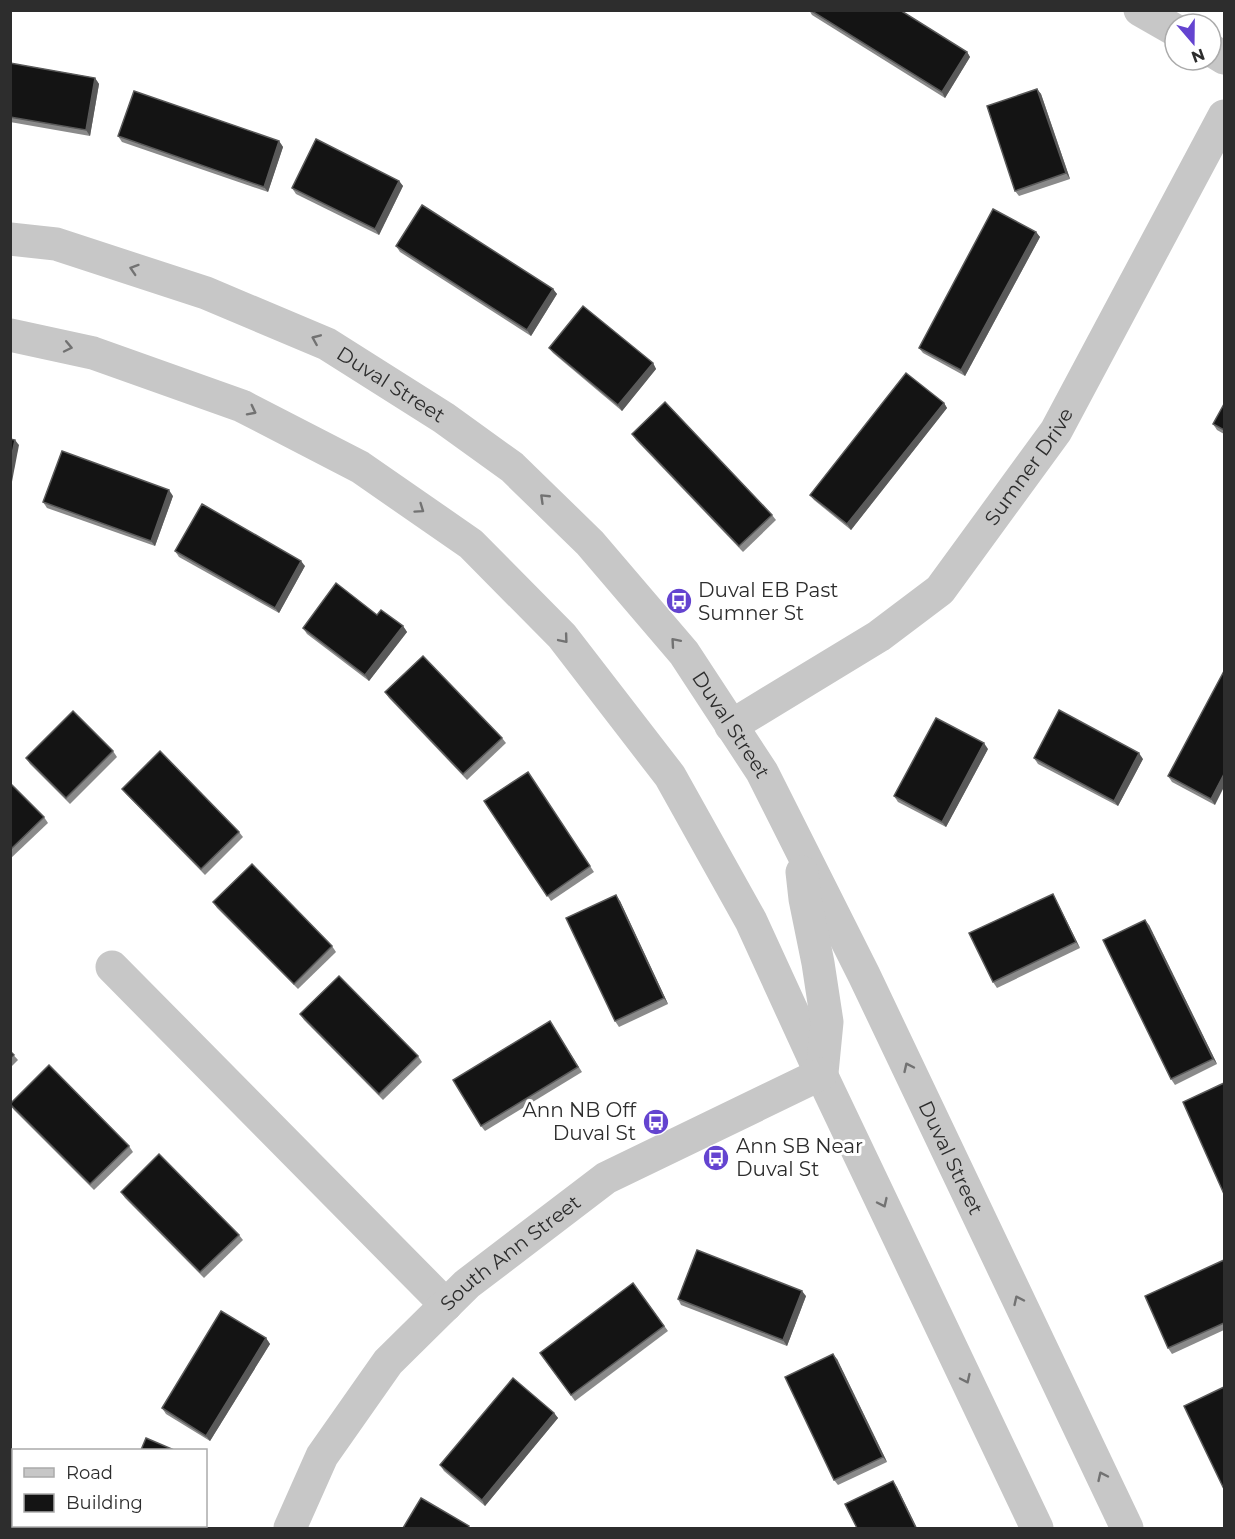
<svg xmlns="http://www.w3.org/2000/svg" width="1235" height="1539" font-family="Montserrat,sans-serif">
<rect width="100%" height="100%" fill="#fff"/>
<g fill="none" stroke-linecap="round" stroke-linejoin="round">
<!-- minor -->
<g stroke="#c7c7c7" stroke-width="33">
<polyline points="1140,10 1175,30"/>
<polyline points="1211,50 1224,58"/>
<path id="s1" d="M10,239L56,244L206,293L327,344L444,418L512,467L590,543L684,653L762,772L864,975L1127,1528"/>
<polyline points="10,335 93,353 242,406 360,467 471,544 562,636 670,776 751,921 821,1074 1037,1528"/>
<path id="s2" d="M731,726L879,636L940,590L1056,431L1224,116"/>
<polyline points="802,872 805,899 818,963 827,1022 822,1073"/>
<polyline points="112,967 446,1305"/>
<path id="s3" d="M290,1528L322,1456L388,1362L467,1284L606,1178L821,1074"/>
</g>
</g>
<!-- wall -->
<g fill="#8a8a8a">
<polygon points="809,10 900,10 967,52 970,57 945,98 812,15"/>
<polygon points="10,63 95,78 99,84 90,136 10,122"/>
<polygon points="1037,89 1041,94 1070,179 1019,196 1015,191"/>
<polygon points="118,136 279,141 283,147 268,192 122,142"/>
<polygon points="399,181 403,186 379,235 296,194 292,188"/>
<polygon points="1036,232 1040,237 965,376 923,353 919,348"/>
<polygon points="396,246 553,289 557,294 531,336 400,252"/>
<polygon points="549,348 653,363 656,369 622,411 553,353"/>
<polygon points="944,403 947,408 851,530 814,500 810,495"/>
<polygon points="1224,404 1224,434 1217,430 1213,424"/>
<polygon points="632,434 772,515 776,520 743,552 636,440"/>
<polygon points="173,496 155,546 47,508 43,502"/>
<polygon points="175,551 305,566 279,613 179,557"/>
<polygon points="377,615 403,626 407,632 369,681 307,634 303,628"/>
<polygon points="1224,671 1215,805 1172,782 1168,776"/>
<polygon points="385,692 502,738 506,743 467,780 389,698"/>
<polygon points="988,749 946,827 898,802 894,796"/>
<polygon points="113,751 117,757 70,804 30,764 26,758"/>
<polygon points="1034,758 1143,759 1118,806 1038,764"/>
<polygon points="528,772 594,872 551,901 484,801"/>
<polygon points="10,783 44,817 48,823 10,859"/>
<polygon points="122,789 239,832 243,837 205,875 126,794"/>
<polygon points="1053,894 1080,948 997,988 993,982"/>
<polygon points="620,901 668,1004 619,1027 615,1021"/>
<polygon points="213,902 332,946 336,952 298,989 217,908"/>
<polygon points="1149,925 1217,1064 1175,1085 1171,1079"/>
<polygon points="300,1014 418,1056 422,1062 383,1100 304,1020"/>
<polygon points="550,1021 582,1072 485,1131 481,1126"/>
<polygon points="10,1051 18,1060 10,1068"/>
<polygon points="10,1105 129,1146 133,1152 94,1190 14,1110"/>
<polygon points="121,1192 239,1235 243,1240 204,1278 125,1198"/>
<polygon points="1224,1260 1224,1330 1172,1354 1168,1348"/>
<polygon points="633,1283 668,1331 575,1401 540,1353"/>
<polygon points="806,1296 787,1346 681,1305 678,1299"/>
<polygon points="266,1338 270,1344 210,1441 166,1414 162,1408"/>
<polygon points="837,1359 887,1462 838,1485 834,1480"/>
<polygon points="554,1413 558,1418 485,1506 444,1471 440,1465"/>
</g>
<!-- shaded-wall -->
<g fill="#5a5a5a">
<polygon points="967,52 970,57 945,98 942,92"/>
<polygon points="95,78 99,84 90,136 86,130"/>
<polygon points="1037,89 1041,94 1070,179 1066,173"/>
<polygon points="279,141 283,147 268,192 264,187"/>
<polygon points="399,181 403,186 379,235 375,229"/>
<polygon points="1036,232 1040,237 965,376 961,370"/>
<polygon points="553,289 557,294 531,336 527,330"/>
<polygon points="653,363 656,369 622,411 618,405"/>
<polygon points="944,403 947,408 851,530 847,524"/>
<polygon points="15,440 19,445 10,492 10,464"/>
<polygon points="169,490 173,496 155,546 151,541"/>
<polygon points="301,561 305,566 279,613 275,608"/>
<polygon points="403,626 407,632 369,681 365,675"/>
<polygon points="984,743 988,749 946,827 942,822"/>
<polygon points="1139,753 1143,759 1118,806 1114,801"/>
<polygon points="1224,774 1224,787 1215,805 1211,799"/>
<polygon points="1053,894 1080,948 1076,942"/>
<polygon points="616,895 620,901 668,1004 664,998"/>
<polygon points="1145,920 1149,925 1217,1064 1213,1059"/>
<polygon points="802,1291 806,1296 787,1346 783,1340"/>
<polygon points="266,1338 270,1344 210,1441 206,1436"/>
<polygon points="833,1354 837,1359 887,1462 883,1457"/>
<polygon points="554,1413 558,1418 485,1506 482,1500"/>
<polygon points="893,1481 897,1487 917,1528 916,1528"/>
<polygon points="166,1526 173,1526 171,1528 165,1528"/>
</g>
<!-- building -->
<g fill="#141414" stroke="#5a5a5a" stroke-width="1.5">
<polygon points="810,10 900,10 967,52 942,92"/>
<polygon points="10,63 95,78 86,130 10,117"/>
<polygon points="1037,89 1066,173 1015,191 987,106"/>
<polygon points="134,91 279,141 264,187 118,136"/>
<polygon points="316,139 399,181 375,229 292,188"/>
<polygon points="422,205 553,289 527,330 396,246"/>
<polygon points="993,209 1036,232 961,370 919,348"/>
<polygon points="583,306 653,363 618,405 549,348"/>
<polygon points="906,373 944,403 847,524 810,495"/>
<polygon points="665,402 772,515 739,546 632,434"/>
<polygon points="1224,404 1224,430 1213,424"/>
<polygon points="10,439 15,440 10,464"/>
<polygon points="62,451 169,490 151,541 43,502"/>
<polygon points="202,504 301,561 275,608 175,551"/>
<polygon points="336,583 377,615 381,610 403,626 365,675 303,628"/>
<polygon points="423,656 502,738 463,774 385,692"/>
<polygon points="1224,671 1224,774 1211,799 1168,776"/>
<polygon points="1059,710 1139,753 1114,801 1034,758"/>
<polygon points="73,711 113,751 66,798 26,758"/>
<polygon points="936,718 984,743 942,822 894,796"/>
<polygon points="160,751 239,832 201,869 122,789"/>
<polygon points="528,772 590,866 547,896 484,801"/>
<polygon points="10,783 44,817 10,850"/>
<polygon points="252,864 332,946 294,984 213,902"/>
<polygon points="1053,894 1076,942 993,982 969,933"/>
<polygon points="616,895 664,998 615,1021 566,918"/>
<polygon points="1145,920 1213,1059 1171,1079 1103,940"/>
<polygon points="339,976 418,1056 379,1094 300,1014"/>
<polygon points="550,1021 578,1067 481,1126 453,1080"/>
<polygon points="10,1051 14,1055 10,1058"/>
<polygon points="49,1065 129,1146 90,1184 10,1104"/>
<polygon points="1224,1083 1224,1194 1183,1102"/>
<polygon points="159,1154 239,1235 200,1272 121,1192"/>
<polygon points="697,1250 802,1291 783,1340 678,1299"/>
<polygon points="1224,1260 1224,1323 1168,1348 1145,1296"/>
<polygon points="633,1283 664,1326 571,1395 540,1353"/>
<polygon points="221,1311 266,1338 206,1436 162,1408"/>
<polygon points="833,1354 883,1457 834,1480 785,1377"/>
<polygon points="513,1378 554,1413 482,1500 440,1465"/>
<polygon points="1224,1387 1224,1486 1223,1487 1184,1406"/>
<polygon points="146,1438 174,1450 141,1450"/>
<polygon points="893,1481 916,1528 857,1528 845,1504"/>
<polygon points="421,1498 469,1526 468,1528 403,1528"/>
<polygon points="108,1526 166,1526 165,1528 107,1528"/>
</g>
<!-- one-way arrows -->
<defs><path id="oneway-chevron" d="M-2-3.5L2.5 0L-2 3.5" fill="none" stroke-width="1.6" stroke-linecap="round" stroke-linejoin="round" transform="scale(1.5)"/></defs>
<g stroke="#727272">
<use href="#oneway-chevron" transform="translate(134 269) rotate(-162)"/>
<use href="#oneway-chevron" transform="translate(316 339) rotate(-157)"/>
<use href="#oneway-chevron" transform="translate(68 347) rotate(12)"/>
<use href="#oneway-chevron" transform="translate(252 411) rotate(27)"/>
<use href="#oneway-chevron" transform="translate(544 498) rotate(-136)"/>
<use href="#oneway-chevron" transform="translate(420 509) rotate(35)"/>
<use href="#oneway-chevron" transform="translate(564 639) rotate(50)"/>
<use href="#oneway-chevron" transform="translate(675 642) rotate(-131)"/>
<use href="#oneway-chevron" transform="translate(908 1067) rotate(-115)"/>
<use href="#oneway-chevron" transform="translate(883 1203) rotate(65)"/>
<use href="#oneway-chevron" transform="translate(1018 1300) rotate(-115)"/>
<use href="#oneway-chevron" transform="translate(966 1379) rotate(65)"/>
<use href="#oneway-chevron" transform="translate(1102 1476) rotate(-115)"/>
</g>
<!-- icons -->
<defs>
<g id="bus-disc" transform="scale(1.35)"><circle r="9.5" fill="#6444d0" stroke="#fff"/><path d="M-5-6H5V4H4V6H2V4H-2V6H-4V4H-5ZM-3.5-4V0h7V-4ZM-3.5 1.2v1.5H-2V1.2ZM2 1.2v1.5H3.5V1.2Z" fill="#fff"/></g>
</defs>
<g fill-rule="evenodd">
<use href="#bus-disc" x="679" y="601"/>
<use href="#bus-disc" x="656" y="1122"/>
<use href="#bus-disc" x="716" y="1158"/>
</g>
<g text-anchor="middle" stroke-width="6" stroke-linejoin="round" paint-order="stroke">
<!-- street labels -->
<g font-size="20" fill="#2d2d2d" stroke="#fff">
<text dy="7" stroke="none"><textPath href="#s1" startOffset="411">Duval Street</textPath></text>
<text dy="7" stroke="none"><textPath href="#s2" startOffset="402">Sumner Drive</textPath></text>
<text dy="7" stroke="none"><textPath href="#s1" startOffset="897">Duval Street</textPath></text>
<text dy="7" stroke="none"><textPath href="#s1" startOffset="1383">Duval Street</textPath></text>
<text dy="7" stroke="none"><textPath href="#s3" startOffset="358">South Ann Street</textPath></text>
</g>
<!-- poi labels -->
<g font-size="20" fill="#2d2d2d" stroke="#fff" text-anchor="start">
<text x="698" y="597">Duval EB Past<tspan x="698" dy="23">Sumner St</tspan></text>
<text x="636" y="1117" text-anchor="end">Ann NB Off<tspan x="636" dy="23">Duval St</tspan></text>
<text x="736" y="1153">Ann SB Near<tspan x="736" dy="23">Duval St</tspan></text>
</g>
</g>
<!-- border -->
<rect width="1235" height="1539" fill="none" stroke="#2d2d2d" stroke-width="24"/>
<!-- legend -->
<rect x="12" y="1449" width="195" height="78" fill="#ffffff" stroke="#ababab" stroke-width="1.5"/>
<rect x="24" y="1468" width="30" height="9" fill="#c7c7c7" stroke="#ababab" stroke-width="1.5"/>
<text x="66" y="1479" font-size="18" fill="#2d2d2d">Road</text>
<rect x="24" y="1494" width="30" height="18" fill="#141414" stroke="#ababab" stroke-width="1.5"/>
<text x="66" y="1509" font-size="18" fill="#2d2d2d">Building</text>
<!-- north arrow -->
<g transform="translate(1193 42) rotate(160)"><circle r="28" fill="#ffffff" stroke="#ababab" stroke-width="1.5"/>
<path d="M0-4.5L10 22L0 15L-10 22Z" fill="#6444d0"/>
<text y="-9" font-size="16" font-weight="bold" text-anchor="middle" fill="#2d2d2d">N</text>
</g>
</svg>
